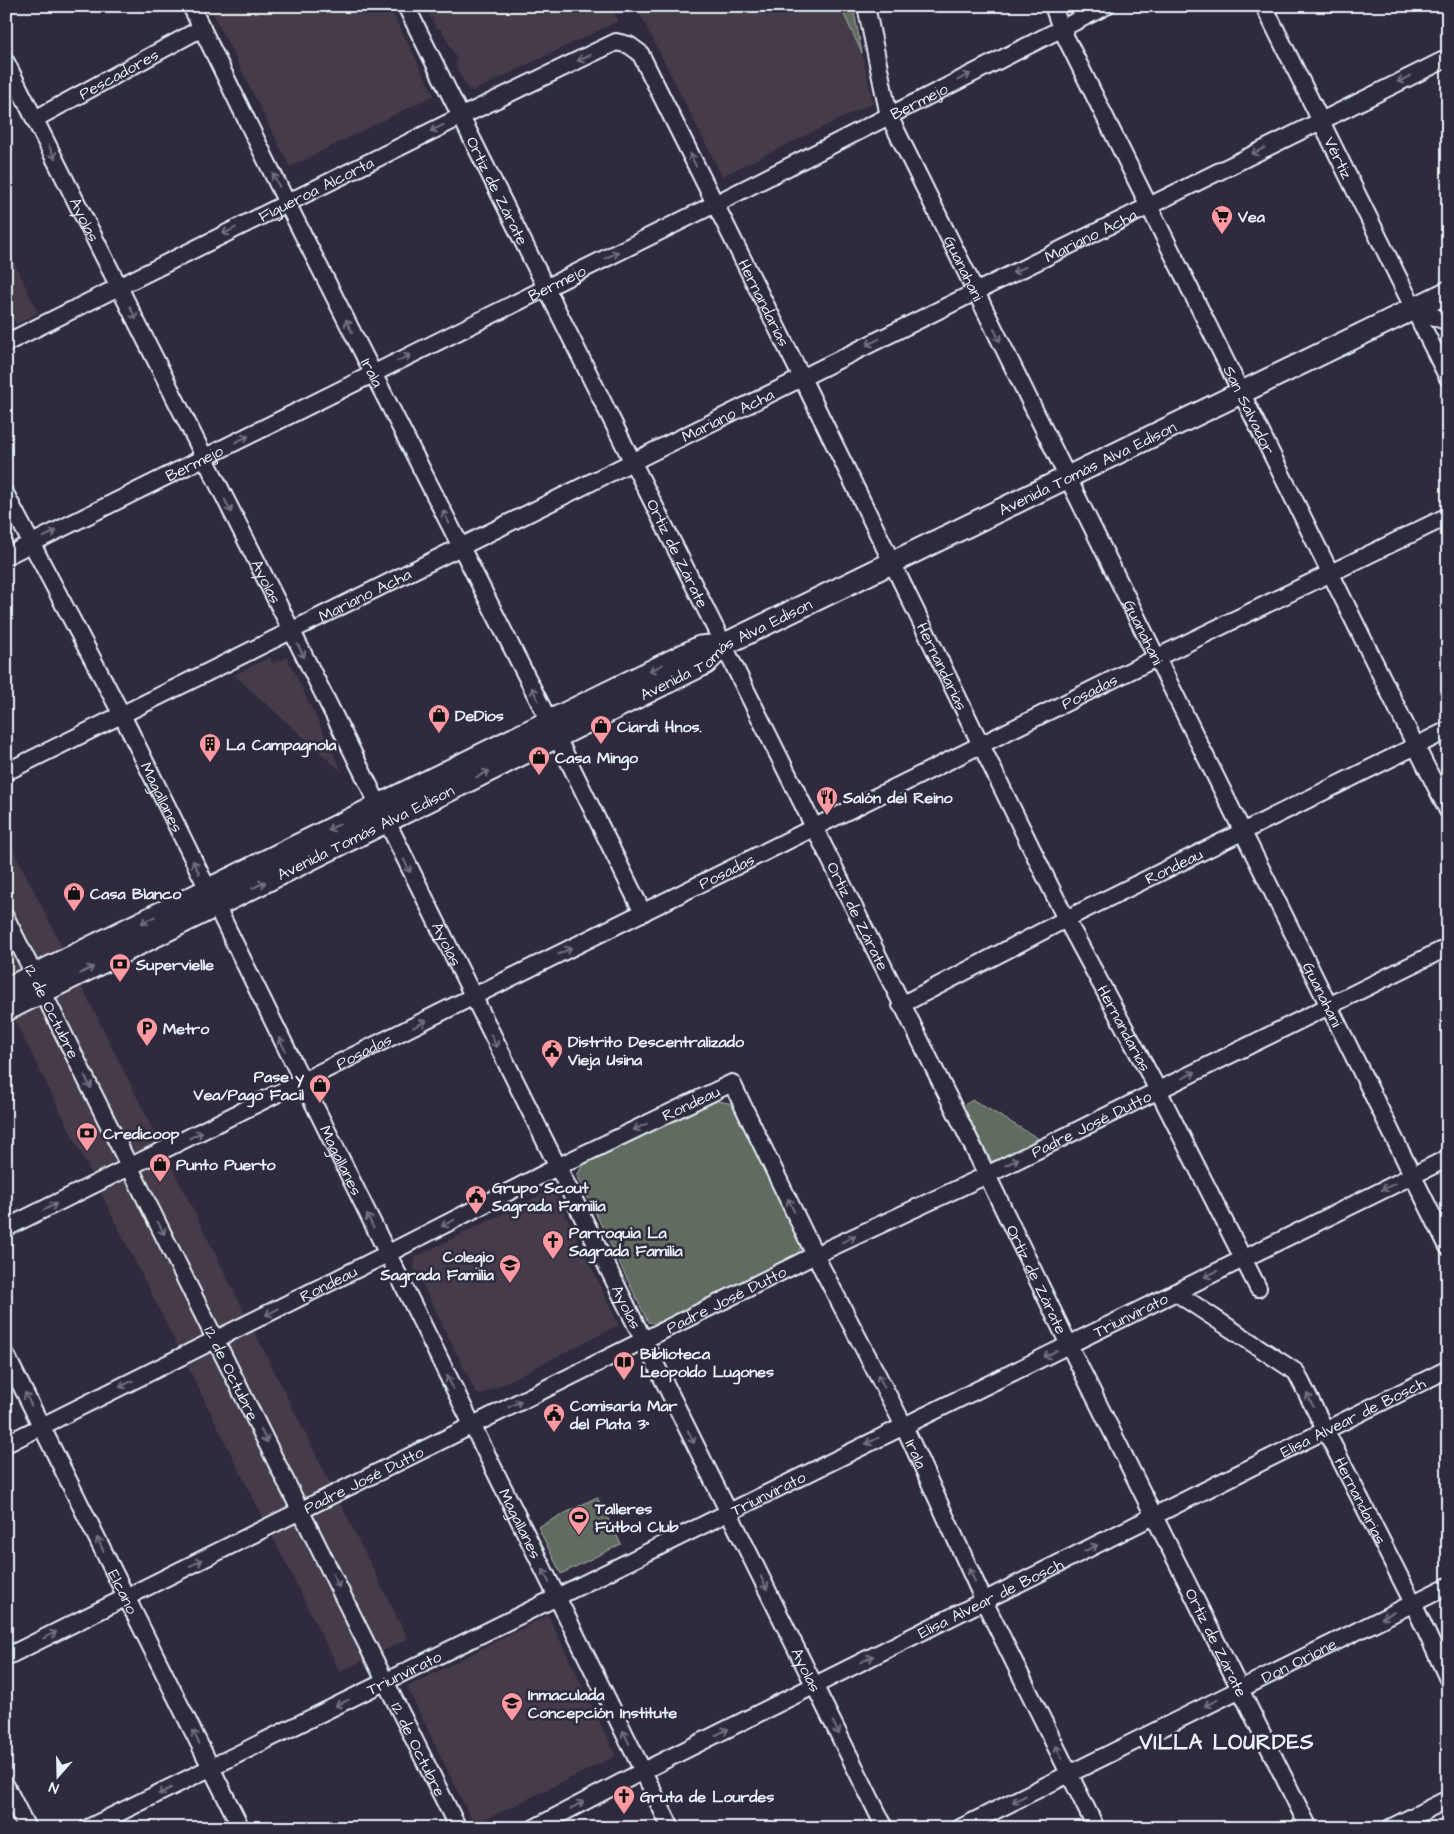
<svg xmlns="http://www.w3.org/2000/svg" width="1454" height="1834" font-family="'Architects Daughter',sans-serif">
<rect width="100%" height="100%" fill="#2f2a3d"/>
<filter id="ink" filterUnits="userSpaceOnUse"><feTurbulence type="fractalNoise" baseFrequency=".02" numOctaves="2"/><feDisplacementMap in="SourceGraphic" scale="10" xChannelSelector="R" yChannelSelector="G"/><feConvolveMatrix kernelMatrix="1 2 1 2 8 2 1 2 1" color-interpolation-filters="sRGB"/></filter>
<g filter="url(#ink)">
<!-- built -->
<g fill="#443a49">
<polygon points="209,6 389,6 434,95 290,167"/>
<polygon points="425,6 624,6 614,11 618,21 473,91 467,88 455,65 457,60 441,29 436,28"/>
<polygon points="636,6 840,6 862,53 873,103 722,176"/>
<polygon points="6,245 38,313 16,324 6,304"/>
<polygon points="270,657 273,663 287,657 343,773 234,675"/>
<polygon points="6,835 408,1639 340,1672 6,1003"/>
<polygon points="547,1192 557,1197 619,1325 481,1395 476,1393 414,1267 415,1257"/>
<polygon points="548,1615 616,1756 474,1825 407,1687"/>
</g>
<!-- green -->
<g fill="#616c61" stroke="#a4aeac">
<polygon points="840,6 853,6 862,53"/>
<polygon points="973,1100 1041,1140 996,1162 992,1161 962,1106"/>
<polygon points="717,1101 729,1103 733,1107 800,1243 800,1249 796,1255 659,1324 648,1322 577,1175 583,1165"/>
<polygon points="597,1497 621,1544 561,1574 538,1527"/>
</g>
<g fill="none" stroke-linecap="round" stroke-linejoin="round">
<!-- minor casing -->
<g stroke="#e8f1f8" stroke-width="20">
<g id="minor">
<path id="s1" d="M191,6L287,203L549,721L643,913"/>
<path id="s2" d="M406,6L987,1175L1069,1345L1309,1828"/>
<path id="s3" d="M866,6L889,116L1448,1247"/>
<path id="s4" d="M1053,6L1061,28L1448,811"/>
<path id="s5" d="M1264,6L1448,378"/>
<path id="s6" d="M6,62L348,743L885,1828"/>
<path id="s7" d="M35,119L202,28"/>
<polyline points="1414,309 1448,322"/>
<path id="s8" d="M6,343L460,117L616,42L629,45L640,53L802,378L1066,919L1158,1090L1258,1288"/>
<path id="s9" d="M6,495L122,715L671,1828"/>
<path id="s10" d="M6,556L715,204L1106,6"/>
<path id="s11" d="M6,772L1448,58"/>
<path id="s12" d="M6,918L458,1828"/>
<path id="s13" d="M901,1005L1066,919L1448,730"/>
<path id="s14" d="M6,1228L1156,658L1448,516"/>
<path id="s15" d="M1175,1292L1296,1372L1413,1603L1448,1679"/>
<path id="s16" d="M6,1355L241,1828"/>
<path id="s17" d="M6,1444L387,1254L557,1167L732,1083L815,1255L904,1426L984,1601L1096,1828"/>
<path id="s18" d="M6,1657L815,1255L987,1175L1448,947"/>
<polyline points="6,1786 27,1828"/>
<path id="s19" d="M88,1828L1448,1158"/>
<path id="s20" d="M534,1828L643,1771L1448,1369"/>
<path id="s21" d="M960,1828L1448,1586"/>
<polyline points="1390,1828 1448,1799"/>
</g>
</g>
<!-- major casing -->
<g stroke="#e8f1f8" stroke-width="25">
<g id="major">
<polyline points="6,989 700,647 723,645"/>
<path id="s22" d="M6,1010L706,663L723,645L1448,292"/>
</g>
</g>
<!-- minor -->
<use href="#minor" stroke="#2f2a3d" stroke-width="16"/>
<!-- major -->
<use href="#major" stroke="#2f2a3d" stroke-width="21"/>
</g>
<!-- one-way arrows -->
<defs><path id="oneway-shaft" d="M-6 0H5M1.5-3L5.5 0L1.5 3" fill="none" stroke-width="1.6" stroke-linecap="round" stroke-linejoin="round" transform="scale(1.25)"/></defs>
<g stroke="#70707e">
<use href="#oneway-shaft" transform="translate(584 58) rotate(154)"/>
<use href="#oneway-shaft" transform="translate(964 77) rotate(-27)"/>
<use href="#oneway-shaft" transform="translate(1404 79) rotate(154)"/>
<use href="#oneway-shaft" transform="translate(437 128) rotate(154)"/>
<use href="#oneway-shaft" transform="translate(1258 151) rotate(153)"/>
<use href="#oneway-shaft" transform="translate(52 152) rotate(63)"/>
<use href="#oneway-shaft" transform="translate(693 160) rotate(-116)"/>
<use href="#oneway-shaft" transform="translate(276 180) rotate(-116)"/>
<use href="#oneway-shaft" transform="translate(229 231) rotate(153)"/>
<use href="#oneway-shaft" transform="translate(612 255) rotate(-26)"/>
<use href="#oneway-shaft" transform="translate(1019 270) rotate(154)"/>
<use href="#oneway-shaft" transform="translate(133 313) rotate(64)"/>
<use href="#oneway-shaft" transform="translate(349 326) rotate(-117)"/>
<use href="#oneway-shaft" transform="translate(997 335) rotate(64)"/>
<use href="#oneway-shaft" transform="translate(873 342) rotate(154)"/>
<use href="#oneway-shaft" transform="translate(404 358) rotate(-26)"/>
<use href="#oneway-shaft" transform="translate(242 439) rotate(-26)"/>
<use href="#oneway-shaft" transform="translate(228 506) rotate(63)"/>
<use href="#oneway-shaft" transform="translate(446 517) rotate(-117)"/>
<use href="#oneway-shaft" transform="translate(50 534) rotate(-26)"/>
<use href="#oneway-shaft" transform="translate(301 651) rotate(63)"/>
<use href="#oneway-shaft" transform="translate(656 668) rotate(154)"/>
<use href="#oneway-shaft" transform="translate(535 694) rotate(-117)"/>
<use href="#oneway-shaft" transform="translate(483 774) rotate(-26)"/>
<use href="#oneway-shaft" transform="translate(334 827) rotate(154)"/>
<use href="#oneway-shaft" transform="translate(407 866) rotate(64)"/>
<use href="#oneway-shaft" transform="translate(196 867) rotate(-116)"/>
<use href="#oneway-shaft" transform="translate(259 885) rotate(-26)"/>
<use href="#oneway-shaft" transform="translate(148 920) rotate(154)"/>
<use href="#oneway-shaft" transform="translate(565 951) rotate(-26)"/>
<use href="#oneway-shaft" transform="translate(87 970) rotate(-26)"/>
<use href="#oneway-shaft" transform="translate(420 1024) rotate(-26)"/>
<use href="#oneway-shaft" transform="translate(494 1041) rotate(64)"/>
<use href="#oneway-shaft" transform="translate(282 1044) rotate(-116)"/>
<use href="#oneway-shaft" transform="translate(1189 1075) rotate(-26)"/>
<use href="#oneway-shaft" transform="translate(88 1082) rotate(63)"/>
<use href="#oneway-shaft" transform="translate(640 1127) rotate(154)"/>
<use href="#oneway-shaft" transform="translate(196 1135) rotate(-26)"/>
<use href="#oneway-shaft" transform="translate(1012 1162) rotate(-26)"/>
<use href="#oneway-shaft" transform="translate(1388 1187) rotate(154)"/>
<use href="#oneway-shaft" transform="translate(791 1205) rotate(-116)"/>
<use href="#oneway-shaft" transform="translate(50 1207) rotate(-26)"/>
<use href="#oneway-shaft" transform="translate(370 1221) rotate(-116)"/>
<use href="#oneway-shaft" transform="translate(448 1223) rotate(153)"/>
<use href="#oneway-shaft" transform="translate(161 1228) rotate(63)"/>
<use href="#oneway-shaft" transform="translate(849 1239) rotate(-25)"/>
<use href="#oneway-shaft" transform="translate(1211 1274) rotate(154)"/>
<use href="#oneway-shaft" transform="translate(272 1312) rotate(153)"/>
<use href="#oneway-shaft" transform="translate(1050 1354) rotate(154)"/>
<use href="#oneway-shaft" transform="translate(881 1381) rotate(-117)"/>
<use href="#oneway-shaft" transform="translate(450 1382) rotate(-116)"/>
<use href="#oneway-shaft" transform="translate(126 1384) rotate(154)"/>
<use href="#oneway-shaft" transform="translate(28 1399) rotate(-116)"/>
<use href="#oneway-shaft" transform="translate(1310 1400) rotate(-117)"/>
<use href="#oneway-shaft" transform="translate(515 1404) rotate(-27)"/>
<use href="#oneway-shaft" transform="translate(264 1436) rotate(63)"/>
<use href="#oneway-shaft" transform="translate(691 1437) rotate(64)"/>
<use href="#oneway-shaft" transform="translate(872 1441) rotate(154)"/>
<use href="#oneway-shaft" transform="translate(100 1544) rotate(-116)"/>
<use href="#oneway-shaft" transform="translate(1091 1548) rotate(-26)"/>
<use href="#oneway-shaft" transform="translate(196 1563) rotate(-26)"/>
<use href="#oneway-shaft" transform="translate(972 1575) rotate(-115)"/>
<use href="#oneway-shaft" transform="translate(546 1576) rotate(-116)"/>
<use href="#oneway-shaft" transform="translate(336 1581) rotate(64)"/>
<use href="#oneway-shaft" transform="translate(764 1583) rotate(64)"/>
<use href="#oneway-shaft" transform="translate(1388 1615) rotate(154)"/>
<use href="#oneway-shaft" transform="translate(50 1635) rotate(-26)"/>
<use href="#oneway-shaft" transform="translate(867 1659) rotate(-26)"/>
<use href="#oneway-shaft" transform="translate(342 1703) rotate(154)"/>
<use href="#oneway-shaft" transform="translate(1211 1703) rotate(154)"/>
<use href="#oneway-shaft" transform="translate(836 1728) rotate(64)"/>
<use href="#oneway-shaft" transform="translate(722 1732) rotate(-26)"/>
<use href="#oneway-shaft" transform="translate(196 1737) rotate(-116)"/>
<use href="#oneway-shaft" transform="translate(626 1737) rotate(-116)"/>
<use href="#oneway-shaft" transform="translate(1059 1752) rotate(-116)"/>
<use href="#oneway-shaft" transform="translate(165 1791) rotate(154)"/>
<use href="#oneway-shaft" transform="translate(1019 1799) rotate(154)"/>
<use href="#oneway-shaft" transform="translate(577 1805) rotate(-28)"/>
</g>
</g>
<!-- icons -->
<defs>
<g id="supermarket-pin" transform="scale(1.125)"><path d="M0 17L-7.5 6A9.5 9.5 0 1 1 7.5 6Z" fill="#ff9aa2" stroke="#2f2a3d"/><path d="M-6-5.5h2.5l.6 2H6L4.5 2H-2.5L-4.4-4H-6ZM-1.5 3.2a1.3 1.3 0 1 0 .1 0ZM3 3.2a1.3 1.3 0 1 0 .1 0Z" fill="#111"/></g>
<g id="shop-pin" transform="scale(1.125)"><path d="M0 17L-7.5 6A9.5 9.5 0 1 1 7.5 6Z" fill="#ff9aa2" stroke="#2f2a3d"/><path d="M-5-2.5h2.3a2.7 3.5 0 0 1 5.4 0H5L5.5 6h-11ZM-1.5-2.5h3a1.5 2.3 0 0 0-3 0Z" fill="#111"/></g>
<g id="building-pin" transform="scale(1.125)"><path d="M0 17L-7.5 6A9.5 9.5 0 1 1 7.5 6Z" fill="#ff9aa2" stroke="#2f2a3d"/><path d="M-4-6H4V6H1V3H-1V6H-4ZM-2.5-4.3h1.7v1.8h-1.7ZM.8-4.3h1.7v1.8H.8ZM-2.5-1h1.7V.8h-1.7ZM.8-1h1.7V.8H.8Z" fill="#111"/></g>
<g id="restaurant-pin" transform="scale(1.125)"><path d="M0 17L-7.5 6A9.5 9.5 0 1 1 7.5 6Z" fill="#ff9aa2" stroke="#2f2a3d"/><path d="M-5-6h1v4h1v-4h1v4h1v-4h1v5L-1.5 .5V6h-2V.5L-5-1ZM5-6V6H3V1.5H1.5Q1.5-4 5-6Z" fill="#111"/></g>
<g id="bank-pin" transform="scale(1.125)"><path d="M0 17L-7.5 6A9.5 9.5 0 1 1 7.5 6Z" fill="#ff9aa2" stroke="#2f2a3d"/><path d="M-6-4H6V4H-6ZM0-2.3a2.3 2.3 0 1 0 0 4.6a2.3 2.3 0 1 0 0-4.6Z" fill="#111"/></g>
<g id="parking-pin" transform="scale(1.125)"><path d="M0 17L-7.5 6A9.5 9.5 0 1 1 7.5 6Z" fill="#ff9aa2" stroke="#2f2a3d"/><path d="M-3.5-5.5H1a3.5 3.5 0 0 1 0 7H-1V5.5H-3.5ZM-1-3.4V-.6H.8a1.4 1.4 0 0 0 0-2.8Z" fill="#111"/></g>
<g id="civic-pin" transform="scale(1.125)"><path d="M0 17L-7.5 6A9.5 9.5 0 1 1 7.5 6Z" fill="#ff9aa2" stroke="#2f2a3d"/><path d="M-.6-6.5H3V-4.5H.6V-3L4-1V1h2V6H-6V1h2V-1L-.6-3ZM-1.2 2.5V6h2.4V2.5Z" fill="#111"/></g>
<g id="church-pin" transform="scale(1.125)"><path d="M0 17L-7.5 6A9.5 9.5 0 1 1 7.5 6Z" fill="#ff9aa2" stroke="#2f2a3d"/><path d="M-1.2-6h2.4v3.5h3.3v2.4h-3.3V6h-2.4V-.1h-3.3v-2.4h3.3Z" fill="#111"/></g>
<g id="school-pin" transform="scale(1.125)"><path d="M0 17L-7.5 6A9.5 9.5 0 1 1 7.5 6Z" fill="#ff9aa2" stroke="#2f2a3d"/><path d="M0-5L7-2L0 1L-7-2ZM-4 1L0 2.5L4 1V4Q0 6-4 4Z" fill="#111"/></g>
<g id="library-pin" transform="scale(1.125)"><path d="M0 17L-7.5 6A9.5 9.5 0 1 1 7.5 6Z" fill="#ff9aa2" stroke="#2f2a3d"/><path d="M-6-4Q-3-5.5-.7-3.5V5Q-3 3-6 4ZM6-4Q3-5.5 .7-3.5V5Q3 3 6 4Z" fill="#111"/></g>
<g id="stadium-pin" transform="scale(1.125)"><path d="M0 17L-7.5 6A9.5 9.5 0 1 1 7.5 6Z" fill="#ff9aa2" stroke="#2f2a3d"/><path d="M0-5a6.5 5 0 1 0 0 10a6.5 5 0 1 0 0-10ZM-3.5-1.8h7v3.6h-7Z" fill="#111"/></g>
</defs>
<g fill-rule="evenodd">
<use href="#supermarket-pin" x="1222" y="216"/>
<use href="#shop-pin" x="439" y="715"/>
<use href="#shop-pin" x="601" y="726"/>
<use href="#building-pin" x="210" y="744"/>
<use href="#shop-pin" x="539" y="757"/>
<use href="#restaurant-pin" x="827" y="797"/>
<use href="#shop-pin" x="74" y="893"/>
<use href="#bank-pin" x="120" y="964"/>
<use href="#parking-pin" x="147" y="1028"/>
<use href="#civic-pin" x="552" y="1050"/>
<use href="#shop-pin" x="320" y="1085"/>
<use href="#bank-pin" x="87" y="1133"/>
<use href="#shop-pin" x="160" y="1164"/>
<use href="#civic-pin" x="476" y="1196"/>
<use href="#church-pin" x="553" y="1241"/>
<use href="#school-pin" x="510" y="1265"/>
<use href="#library-pin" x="624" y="1362"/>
<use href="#civic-pin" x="554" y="1414"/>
<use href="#stadium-pin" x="579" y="1517"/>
<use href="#school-pin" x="512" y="1703"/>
<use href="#church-pin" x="624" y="1796"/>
</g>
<g text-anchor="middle" stroke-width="5" stroke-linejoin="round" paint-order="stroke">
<!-- street labels -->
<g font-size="16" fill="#e8f1f8" stroke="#2f2a3d">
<text dy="6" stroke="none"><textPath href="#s7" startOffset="95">Pescadores</textPath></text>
<text dy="6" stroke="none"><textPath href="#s10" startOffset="1020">Bermejo</textPath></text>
<text dy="6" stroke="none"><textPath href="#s5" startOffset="169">Vértiz</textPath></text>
<text dy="6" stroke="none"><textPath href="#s8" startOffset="346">Figueroa Alcorta</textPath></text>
<text dy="6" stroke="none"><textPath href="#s2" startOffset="206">Ortiz de Zárate</textPath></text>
<text dy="6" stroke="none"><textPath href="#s6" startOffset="176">Ayolas</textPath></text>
<text dy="6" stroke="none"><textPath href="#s11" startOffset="1210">Mariano Acha</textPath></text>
<text dy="6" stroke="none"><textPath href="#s3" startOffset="282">Guanahani</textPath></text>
<text dy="6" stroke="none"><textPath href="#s10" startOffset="615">Bermejo</textPath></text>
<text dy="6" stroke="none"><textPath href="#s8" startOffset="986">Hernandarias</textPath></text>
<text dy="6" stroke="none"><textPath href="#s1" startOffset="409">Irala</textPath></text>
<text dy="6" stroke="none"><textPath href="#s4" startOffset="449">San Salvador</textPath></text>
<text dy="6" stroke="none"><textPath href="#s11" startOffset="805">Mariano Acha</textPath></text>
<text dy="6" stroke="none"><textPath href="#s10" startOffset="210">Bermejo</textPath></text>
<text dy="6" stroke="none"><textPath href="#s22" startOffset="1211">Avenida Tomás Alva Edison</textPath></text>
<text dy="6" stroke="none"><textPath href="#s2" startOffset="611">Ortiz de Zárate</textPath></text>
<text dy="6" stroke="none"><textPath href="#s6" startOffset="581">Ayolas</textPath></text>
<text dy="6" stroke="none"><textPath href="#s11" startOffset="400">Mariano Acha</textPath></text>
<text dy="6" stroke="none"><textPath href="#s3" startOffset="688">Guanahani</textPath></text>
<text dy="6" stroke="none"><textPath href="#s22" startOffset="806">Avenida Tomás Alva Edison</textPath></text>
<text dy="6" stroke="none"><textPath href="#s8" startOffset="1391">Hernandarias</textPath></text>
<text dy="6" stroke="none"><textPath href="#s14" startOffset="1209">Posadas</textPath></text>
<text dy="6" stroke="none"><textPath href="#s9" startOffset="340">Magallanes</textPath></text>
<text dy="6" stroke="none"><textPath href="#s22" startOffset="401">Avenida Tomás Alva Edison</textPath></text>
<text dy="6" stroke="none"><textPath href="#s13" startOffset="306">Rondeau</textPath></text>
<text dy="6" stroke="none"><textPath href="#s14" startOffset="804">Posadas</textPath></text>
<text dy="6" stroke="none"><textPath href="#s2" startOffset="1016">Ortiz de Zárate</textPath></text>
<text dy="6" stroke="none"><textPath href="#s6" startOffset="986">Ayolas</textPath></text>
<text dy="6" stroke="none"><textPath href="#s3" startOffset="1092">Guanahani</textPath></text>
<text dy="6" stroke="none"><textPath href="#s12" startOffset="104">12 de Octubre</textPath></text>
<text dy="6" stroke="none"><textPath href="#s8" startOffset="1796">Hernandarias</textPath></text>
<text dy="6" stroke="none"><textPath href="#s14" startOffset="399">Posadas</textPath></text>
<text dy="6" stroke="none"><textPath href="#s17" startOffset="765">Rondeau</textPath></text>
<text dy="6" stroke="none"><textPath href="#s18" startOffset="1209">Padre José Dutto</textPath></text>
<text dy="6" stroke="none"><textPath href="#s9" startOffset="745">Magallanes</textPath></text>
<text dy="6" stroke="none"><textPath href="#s2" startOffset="1421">Ortiz de Zárate</textPath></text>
<text dy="6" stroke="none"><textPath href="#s17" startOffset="360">Rondeau</textPath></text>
<text dy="6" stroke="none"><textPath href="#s18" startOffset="804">Padre José Dutto</textPath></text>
<text dy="6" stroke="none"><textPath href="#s6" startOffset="1391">Ayolas</textPath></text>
<text dy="6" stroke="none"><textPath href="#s19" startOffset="1162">Triunvirato</textPath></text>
<text dy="6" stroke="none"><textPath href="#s12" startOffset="508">12 de Octubre</textPath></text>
<text dy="6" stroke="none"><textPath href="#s20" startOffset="916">Elisa Alvear de Bosch</textPath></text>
<text dy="6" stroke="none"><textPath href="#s17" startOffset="1225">Irala</textPath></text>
<text dy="6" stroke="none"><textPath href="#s18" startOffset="399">Padre José Dutto</textPath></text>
<text dy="6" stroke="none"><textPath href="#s19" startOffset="758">Triunvirato</textPath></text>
<text dy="6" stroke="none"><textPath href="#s15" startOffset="289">Hernandarias</textPath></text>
<text dy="6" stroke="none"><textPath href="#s9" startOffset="1150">Magallanes</textPath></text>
<text dy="6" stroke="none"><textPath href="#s16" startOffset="264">Elcano</textPath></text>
<text dy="6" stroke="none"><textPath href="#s20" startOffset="511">Elisa Alvear de Bosch</textPath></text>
<text dy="6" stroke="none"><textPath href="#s2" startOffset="1826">Ortiz de Zárate</textPath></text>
<text dy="6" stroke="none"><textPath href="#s21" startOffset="378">Don Orione</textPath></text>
<text dy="6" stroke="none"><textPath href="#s6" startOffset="1796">Ayolas</textPath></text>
<text dy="6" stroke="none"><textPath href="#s19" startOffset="352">Triunvirato</textPath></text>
<text dy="6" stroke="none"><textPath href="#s12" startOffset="928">12 de Octubre</textPath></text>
</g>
<!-- poi labels -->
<g font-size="16" font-weight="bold" fill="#e8f1f8" stroke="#2f2a3d" text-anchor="start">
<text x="1238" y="222">Vea</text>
<text x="455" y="721">DeDios</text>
<text x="617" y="732">Ciardi Hnos.</text>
<text x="226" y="750">La Campagnola</text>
<text x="555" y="763">Casa Mingo</text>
<text x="843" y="803">Salón del Reino</text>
<text x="90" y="899">Casa Blanco</text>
<text x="136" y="970">Supervielle</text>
<text x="163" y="1034">Metro</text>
<text x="568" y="1047">Distrito Descentralizado<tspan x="568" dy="18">Vieja Usina</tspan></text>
<text x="304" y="1082" text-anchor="end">Pase y<tspan x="304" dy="18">Vea/Pago Facil</tspan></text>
<text x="103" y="1139">Credicoop</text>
<text x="176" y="1170">Punto Puerto</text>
<text x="492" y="1193">Grupo Scout<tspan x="492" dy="18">Sagrada Familia</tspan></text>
<text x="569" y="1238">Parroquia La<tspan x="569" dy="18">Sagrada Familia</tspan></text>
<text x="494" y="1262" text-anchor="end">Colegio<tspan x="494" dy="18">Sagrada Familia</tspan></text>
<text x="640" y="1359">Biblioteca<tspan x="640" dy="18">Leopoldo Lugones</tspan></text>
<text x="570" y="1411">Comisaría Mar<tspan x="570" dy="18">del Plata 3°</tspan></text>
<text x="595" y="1514">Talleres<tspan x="595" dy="18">Fútbol Club</tspan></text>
<text x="528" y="1700">Inmaculada<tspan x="528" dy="18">Concepción Institute</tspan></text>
<text x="640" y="1802">Gruta de Lourdes</text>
</g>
<!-- district labels -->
<g font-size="21" font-weight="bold" letter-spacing="1" fill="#e8f1f8" stroke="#2f2a3d">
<text x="1227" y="1749">VILLA LOURDES</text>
</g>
</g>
<!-- margin -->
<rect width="1454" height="1834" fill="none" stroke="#2f2a3d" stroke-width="25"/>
<rect x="12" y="12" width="1429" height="1809" fill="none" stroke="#e8f1f8" stroke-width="2" filter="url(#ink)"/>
<!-- north arrow -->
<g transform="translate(58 1776) rotate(200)" stroke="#2f2a3d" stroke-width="4" paint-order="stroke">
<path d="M0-4L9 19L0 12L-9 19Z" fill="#e8f1f8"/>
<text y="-8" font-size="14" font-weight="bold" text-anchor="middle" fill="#e8f1f8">N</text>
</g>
</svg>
